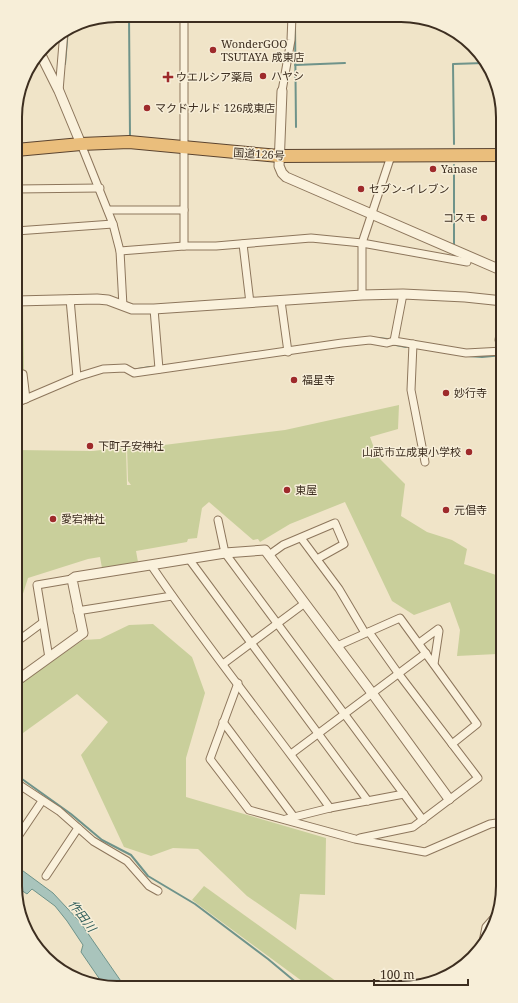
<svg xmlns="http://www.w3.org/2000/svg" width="518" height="1003" font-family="'Noto Serif','Noto Sans JP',serif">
<rect width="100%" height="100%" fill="#f0e4c8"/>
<!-- green -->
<g fill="#c9cf9b">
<polygon points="16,305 23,305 24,371 16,371"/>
<polygon points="399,405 398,429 370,437 377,456 405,484 401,516 427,532 452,540 467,549 464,564 496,575 498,605 503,608 503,645 497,654 457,656 460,630 450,602 414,615 392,601 345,502 290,524 260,542 258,539 253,540 209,502 202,508 197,538 188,539 187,542 136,551 138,562 102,568 100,557 88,559 28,578 15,619 15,450 93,451 126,447 127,485 131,485 128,481 127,446 164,445 285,430"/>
<polygon points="153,624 192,657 205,693 186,758 186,797 326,838 325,895 300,894 296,930 247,896 198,849 173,848 151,856 124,847 81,755 108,722 77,694 23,733 15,733 15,687 83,640 100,639 129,625"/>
<polygon points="204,886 340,984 306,984 192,900"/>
</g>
<!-- water -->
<polygon fill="#a9c4bc" stroke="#6f938a" points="15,865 53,893 80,922 125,987 105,987 81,952 83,945 67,921 55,906 32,889 27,894 15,886"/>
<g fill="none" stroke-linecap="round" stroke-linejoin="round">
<!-- stream -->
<g stroke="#6f938a" stroke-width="2">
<polyline points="129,15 130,137"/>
<polyline points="295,25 296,127"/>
<polyline points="65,64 68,29"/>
<polyline points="295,65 345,63"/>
<polyline points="454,144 453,64 484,63"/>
<polyline points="454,165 454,244"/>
<polyline points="378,338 387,339 389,341"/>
<polyline points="391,344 406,347"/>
<polyline points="468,356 482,357 503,355"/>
<polyline points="132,370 150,367"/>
<polyline points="15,774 71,814 102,840 131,855 148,876 195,904 268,959 298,984"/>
</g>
<!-- minor casing -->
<g stroke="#8d765c" stroke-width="9">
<g id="minor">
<polyline points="184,15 184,246"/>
<polyline points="59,91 64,31"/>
<polyline points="282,91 291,40 292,16"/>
<polyline points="81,144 113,224 120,251 123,306"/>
<polyline points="16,189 100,188"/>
<polyline points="108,210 184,210"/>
<polyline points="16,231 113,224"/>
<polyline points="243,244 250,303"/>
<polyline points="120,251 184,246 216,246 311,238 362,243 467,262 468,257"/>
<polyline points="362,295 362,243 391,156"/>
<polyline points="70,299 77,377"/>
<polyline points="281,301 288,352"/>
<polyline points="154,309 159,369"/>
<polyline points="394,341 403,294"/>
<polyline points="413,344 411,390 425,462"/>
<polyline points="503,349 499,340 503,318"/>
<polyline points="16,373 23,374 26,399"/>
<polyline points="16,403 77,377 103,369 125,368 134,373 342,343 370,340 387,343 394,341 466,353 503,351"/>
<polyline points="218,520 225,553 423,820"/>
<polyline points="301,538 339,589 365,633"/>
<polyline points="269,555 283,545 335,523 344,544 317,559"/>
<polyline points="189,559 368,801"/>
<path d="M151,565C207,648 271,726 330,808"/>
<polyline points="77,611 172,596"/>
<polyline points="15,643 42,623"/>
<polyline points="419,643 438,629 439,631 434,664"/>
<polyline points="337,646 400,618 477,724 452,744"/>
<polyline points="49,658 37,585 72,579"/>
<polyline points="223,664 305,603"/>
<polyline points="238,683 210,759 249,810 355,839 425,852 490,824 503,822"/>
<polyline points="223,722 294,817"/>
<polyline points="291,754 426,653"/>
<polyline points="15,782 59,811 93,841 127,861 149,886 158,891"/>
<polyline points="286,819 330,808 404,794"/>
<polyline points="360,838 413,827 478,778 398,673 369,632"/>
<polyline points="15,841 42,801"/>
<polyline points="46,876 78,828"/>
<polyline points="482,947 486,927 493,919"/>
</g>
</g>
<!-- tertiary casing -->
<g stroke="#8d765c" stroke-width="11">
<g id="tertiary">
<polyline points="40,53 59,91 81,144"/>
<polyline points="282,91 279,166 282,173 286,177 503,271"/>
<polyline points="16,301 97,299 108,300 132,309 154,309 362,295 403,294 465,297 503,301"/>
<polyline points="15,682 83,633 72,579 75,577 225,553 265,550 372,693 449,799"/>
</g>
</g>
<!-- trunk casing -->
<g stroke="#5b4430" stroke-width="14">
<polyline id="trunk" points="16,150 81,144 129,142 279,156 503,155"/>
</g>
<!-- minor -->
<use href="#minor" stroke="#faf1dc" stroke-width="7"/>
<!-- tertiary -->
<use href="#tertiary" stroke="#faf1dc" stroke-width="9"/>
<!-- trunk -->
<use href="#trunk" stroke="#eabe7c" stroke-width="12"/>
</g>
<!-- markers -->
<g fill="#9e2a2b" stroke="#f7eed8" stroke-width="1.5">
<circle cx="213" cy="50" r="4"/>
<circle cx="263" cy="76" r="4"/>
<path d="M166 71h4v4h4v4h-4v4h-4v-4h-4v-4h4z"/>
<circle cx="147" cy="108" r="4"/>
<circle cx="433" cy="169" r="4"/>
<circle cx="361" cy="189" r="4"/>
<circle cx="484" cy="218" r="4"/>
<circle cx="294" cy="380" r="4"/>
<circle cx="446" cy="393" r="4"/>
<circle cx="90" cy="446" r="4"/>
<circle cx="469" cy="452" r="4"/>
<circle cx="287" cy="490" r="4"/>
<circle cx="446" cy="510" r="4"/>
<circle cx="53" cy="519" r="4"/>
</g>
<g text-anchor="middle" stroke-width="3" stroke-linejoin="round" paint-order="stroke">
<!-- poi labels -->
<g font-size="11" fill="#3d2e20" stroke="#f7eed8" text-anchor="start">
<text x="221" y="48">WonderGOO<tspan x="221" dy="13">TSUTAYA 成東店</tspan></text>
<text x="271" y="80">ハヤシ</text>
<text x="176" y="81">ウエルシア薬局</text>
<text x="155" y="112">マクドナルド 126成東店</text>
<text x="441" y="173">Yanase</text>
<text x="369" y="193">セブン-イレブン</text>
<text x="476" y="222" text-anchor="end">コスモ</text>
<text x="302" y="384">福星寺</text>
<text x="454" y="397">妙行寺</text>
<text x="98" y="450">下町子安神社</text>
<text x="461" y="456" text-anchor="end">山武市立成東小学校</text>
<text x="295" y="494">東屋</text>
<text x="454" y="514">元倡寺</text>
<text x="61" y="523">愛宕神社</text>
</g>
<!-- street labels -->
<g font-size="11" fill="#3d2e20" stroke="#f7eed8">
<text transform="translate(259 154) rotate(4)" y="4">国道126号</text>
</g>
<!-- water labels -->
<g font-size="12" font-style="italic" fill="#2f5d5a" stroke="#f7eed8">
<text transform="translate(82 916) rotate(53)" y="4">作田川</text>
</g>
</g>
<!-- crop -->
<path d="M0 0H518V1003H0ZM117 22H401A95 95 0 0 1 496 117V886A95 95 0 0 1 401 981H117A95 95 0 0 1 22 886V117A95 95 0 0 1 117 22Z" fill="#f7eed8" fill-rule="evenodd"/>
<path fill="none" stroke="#3d2e20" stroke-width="2" d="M117 22H401A95 95 0 0 1 496 117V886A95 95 0 0 1 401 981H117A95 95 0 0 1 22 886V117A95 95 0 0 1 117 22Z"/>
<!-- scale -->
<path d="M374 979v6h94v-6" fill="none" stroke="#3d2e20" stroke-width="2"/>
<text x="380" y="979" font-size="12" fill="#3d2e20" stroke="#f7eed8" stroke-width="3" paint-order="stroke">100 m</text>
</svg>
